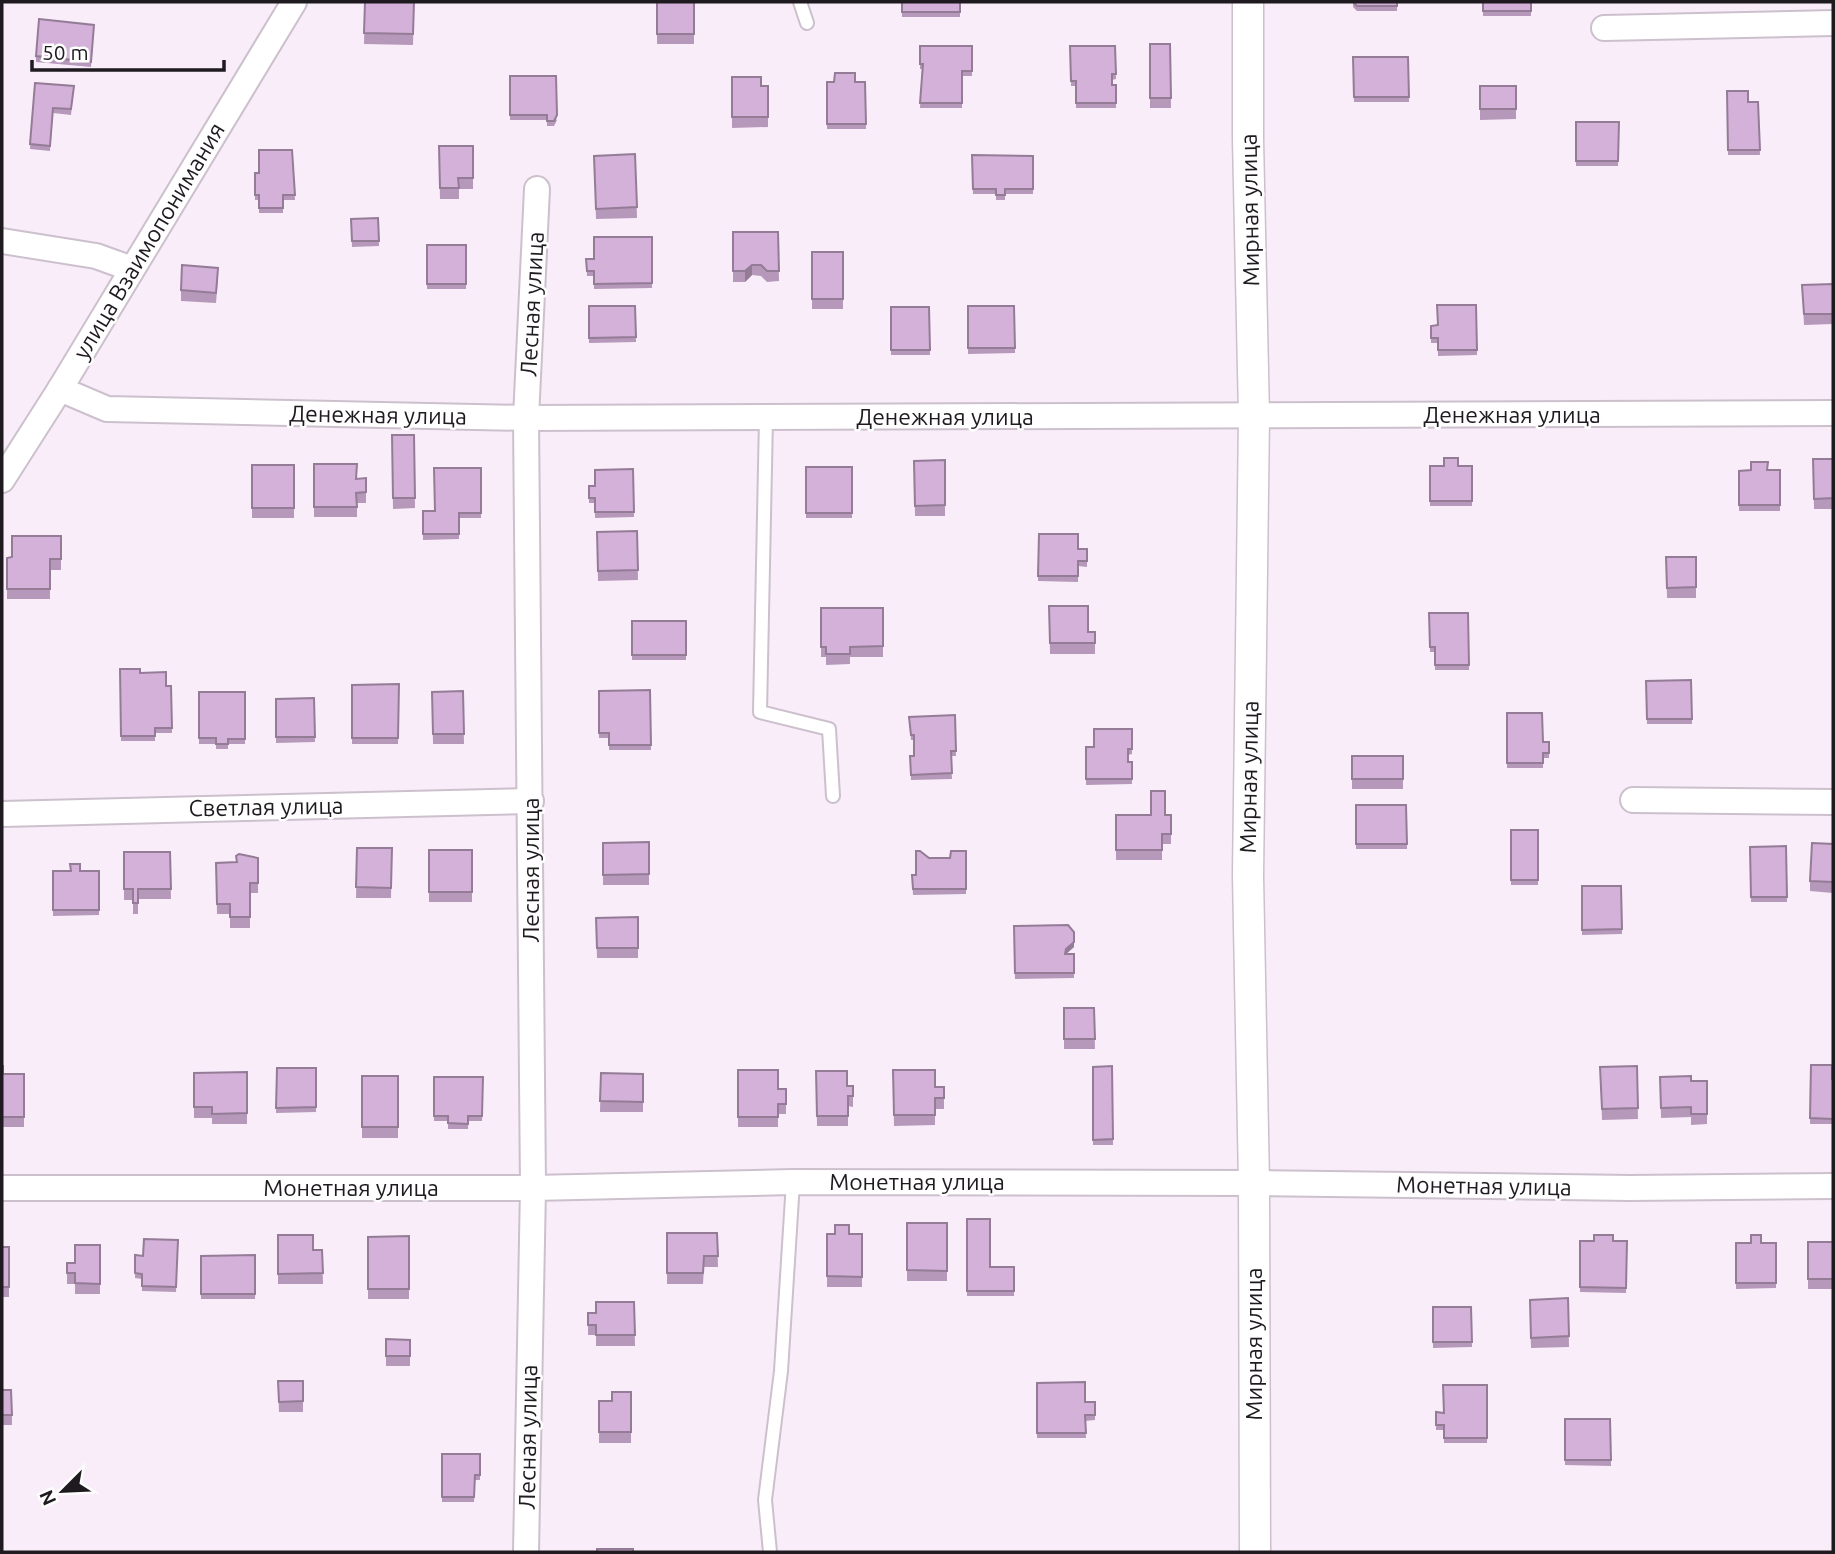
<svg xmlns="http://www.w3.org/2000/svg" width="1835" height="1554" font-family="Ubuntu,sans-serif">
<rect width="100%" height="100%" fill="#f9edfa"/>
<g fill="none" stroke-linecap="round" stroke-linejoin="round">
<!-- service casing -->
<g stroke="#ccc0cd" stroke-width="16">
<g id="service">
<polyline points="800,2 807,23"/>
<polyline points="766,418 760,712 829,729 833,796"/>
<polyline points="770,1552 765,1500 781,1371 793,1182"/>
</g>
</g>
<!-- minor casing -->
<g stroke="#ccc0cd" stroke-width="28">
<g id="minor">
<polyline points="1604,28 1833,23"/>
<polyline points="2,241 96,256 132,269"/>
<polyline points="60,389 107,409 526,418 1833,413"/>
<polyline points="2,480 60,389 294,2"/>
<polyline points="1633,800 1833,802"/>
<polyline points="2,814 531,801"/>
<polyline points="2,1188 533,1188 793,1182 1254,1183 1630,1188 1833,1186"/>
<polyline points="526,1552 533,1188 526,418 537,189"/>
</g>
</g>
<!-- tertiary casing -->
<g stroke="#ccc0cd" stroke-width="33">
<polyline id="tertiary" points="1248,2 1248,139 1254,417 1248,876 1254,1183 1255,1552"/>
</g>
<!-- service -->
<use href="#service" stroke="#fff" stroke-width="12"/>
<!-- minor -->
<use href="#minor" stroke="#fff" stroke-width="24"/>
<!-- tertiary -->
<use href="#tertiary" stroke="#fff" stroke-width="30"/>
</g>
<!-- wall -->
<g fill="#b698ba">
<polygon points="365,2 414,2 413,45 364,44"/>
<rect x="657" y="2" width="37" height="42"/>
<rect x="902" y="2" width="58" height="15"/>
<polygon points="1353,2 1397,2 1397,11 1357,11 1353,7"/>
<rect x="1483" y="2" width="48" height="14"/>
<polygon points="94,30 91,67 36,62 36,56"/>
<polygon points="1150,44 1170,44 1171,108 1150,108"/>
<polygon points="920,46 972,46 972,76 962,76 962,108 920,108 922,69 920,69"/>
<polygon points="1070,46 1115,46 1116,79 1112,80 1112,85 1116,85 1116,108 1076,108 1076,86 1071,86"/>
<polygon points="1353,57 1408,57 1409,102 1354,102"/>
<polygon points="510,76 557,120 554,126 547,126 547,120 510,120"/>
<polygon points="732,77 761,86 768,86 768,127 732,128"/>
<polygon points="827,82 865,82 866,129 827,129"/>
<polygon points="35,83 74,86 71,115 53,113 50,151 30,149"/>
<polygon points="1480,86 1516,86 1516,119 1480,120"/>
<polygon points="1727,91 1748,102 1758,102 1760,155 1728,155"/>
<polygon points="1576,122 1619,122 1618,166 1576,166"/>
<polygon points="439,146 473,146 473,189 459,189 459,199 440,199"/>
<polygon points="292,150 295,200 283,200 283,213 259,213 259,200 255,200 255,173 259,173"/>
<polygon points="635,154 637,218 596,219 594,156"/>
<polygon points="972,155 1033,156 1033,194 1005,194 1005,200 996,200 996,194 973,194"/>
<polygon points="378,218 379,246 352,247 351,219"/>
<polygon points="733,232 778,232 779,281 767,282 761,276 752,275 745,282 733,282"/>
<polygon points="652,237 652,288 594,289 594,276 587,276 586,259 594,259"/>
<rect x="427" y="245" width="39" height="44"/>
<rect x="812" y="252" width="31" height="57"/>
<polygon points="218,278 216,303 181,301 181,290"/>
<polygon points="1833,284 1833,324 1804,325 1802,285"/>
<polygon points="1476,305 1477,355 1438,356 1438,343 1431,343 1431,326 1437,325"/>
<polygon points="589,306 635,306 636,342 589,343"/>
<polygon points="968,306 1014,306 1015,353 968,354"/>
<polygon points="891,307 929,307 930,355 891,355"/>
<polygon points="392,435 414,435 415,508 393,509"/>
<polygon points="1813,459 1833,459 1833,509 1814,509"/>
<polygon points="945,460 945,516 915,516 914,461"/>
<polygon points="314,464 356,479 366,492 366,503 357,503 357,517 314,517"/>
<rect x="252" y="465" width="42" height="53"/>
<rect x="1430" y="466" width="42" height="40"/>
<rect x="806" y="467" width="46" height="51"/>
<polygon points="481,468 481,518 459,518 459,539 423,540 423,511 435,511"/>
<polygon points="633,469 634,517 595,518 595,503 589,503 589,486 595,486"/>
<polygon points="1768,470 1780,470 1780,511 1739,511 1739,471"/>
<polygon points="637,531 638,580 598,581 597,532"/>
<polygon points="1039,534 1078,549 1087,549 1087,567 1078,566 1078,582 1038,581"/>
<polygon points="61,536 61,570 50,570 50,599 7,599 7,558 12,557"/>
<polygon points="1666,557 1696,557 1696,598 1667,598"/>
<polygon points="1049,606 1088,632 1095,632 1095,654 1050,654"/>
<polygon points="821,608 883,608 883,657 850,657 850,664 826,665 826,657 821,657"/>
<polygon points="1429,613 1468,613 1469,670 1435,670 1435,652 1430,652"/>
<rect x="632" y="621" width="54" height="39"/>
<polygon points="120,669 140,673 166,686 171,686 172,733 155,733 155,741 121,741"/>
<polygon points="1691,680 1692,724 1647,724 1646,681"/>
<polygon points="399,684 398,744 352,744 352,685"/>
<polygon points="650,690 651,750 609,750 609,738 599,738 599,691"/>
<polygon points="463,691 464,744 433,744 432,692"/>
<polygon points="199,692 245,692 245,744 228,744 228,749 216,749 216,744 199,744"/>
<polygon points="314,698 315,742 276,743 276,699"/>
<polygon points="1507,713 1543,742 1549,742 1549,758 1543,758 1543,768 1507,768"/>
<polygon points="955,715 956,756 951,756 952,779 911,780 910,756 914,756 914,740 911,740 909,717"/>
<polygon points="1132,729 1132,754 1128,755 1128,762 1132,762 1132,784 1086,785 1086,747 1094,747"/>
<rect x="1352" y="756" width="51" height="33"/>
<polygon points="1356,805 1406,805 1407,849 1356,849"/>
<polygon points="1116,815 1171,815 1171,844 1162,844 1162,860 1116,860"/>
<rect x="1511" y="830" width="27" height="55"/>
<polygon points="649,842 649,885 603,885 603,843"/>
<polygon points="1833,844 1833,893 1810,891 1810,881"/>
<polygon points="1786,846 1787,902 1751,902 1750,847"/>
<polygon points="357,848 392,848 391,898 356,898"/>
<rect x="429" y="850" width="43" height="52"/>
<polygon points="966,851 966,894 913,895 912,875 916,875 929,858 950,858"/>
<polygon points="124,852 170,852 171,899 138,899 138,914 133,914 133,900 124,900"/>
<polygon points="258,858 258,893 250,893 250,928 230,928 230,914 217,914 216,863 236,862"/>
<polygon points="53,871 99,871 99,915 53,916"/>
<polygon points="1582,886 1621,886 1622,934 1582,935"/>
<polygon points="638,917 638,958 597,958 596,918"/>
<polygon points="1014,926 1074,947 1066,954 1074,954 1074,978 1015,979"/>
<polygon points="1064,1008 1094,1008 1095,1049 1064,1049"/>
<polygon points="1811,1065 1833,1079 1833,1124 1810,1124"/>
<polygon points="2,1066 3,1074 24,1074 24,1127 2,1127"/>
<polygon points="1112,1066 1113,1145 1093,1145 1093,1067"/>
<polygon points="1637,1066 1638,1119 1602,1120 1600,1067"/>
<polygon points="277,1068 316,1068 316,1112 276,1113"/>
<polygon points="738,1070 778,1089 786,1089 786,1114 778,1114 778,1127 738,1127"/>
<polygon points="893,1070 935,1087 944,1098 944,1109 935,1109 935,1125 894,1126"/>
<polygon points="816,1071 847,1086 853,1086 853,1107 848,1106 848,1126 817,1126"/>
<polygon points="247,1072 247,1124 212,1124 212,1118 194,1118 194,1073"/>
<polygon points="601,1073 643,1074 643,1112 600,1112"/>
<rect x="362" y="1076" width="36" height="62"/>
<polygon points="434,1077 483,1077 482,1121 468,1121 468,1129 448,1129 448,1121 434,1121"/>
<polygon points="1660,1077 1691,1081 1707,1081 1707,1124 1691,1125 1691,1117 1661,1118"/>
<polygon points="967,1219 990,1267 1014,1267 1014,1296 967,1296"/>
<rect x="907" y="1223" width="40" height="58"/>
<polygon points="667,1233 717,1233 718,1267 704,1267 703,1284 667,1284"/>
<rect x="827" y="1234" width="35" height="53"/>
<polygon points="278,1235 313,1250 322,1250 323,1284 278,1284"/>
<polygon points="409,1236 409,1299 368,1299 368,1237"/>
<polygon points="2,1240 2,1247 9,1247 9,1297 2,1297"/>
<polygon points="178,1240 176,1292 142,1291 142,1279 135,1278 135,1255 143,1256"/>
<polygon points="1580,1241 1627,1241 1626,1293 1580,1292"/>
<rect x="1808" y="1242" width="25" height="47"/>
<polygon points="1736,1243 1776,1243 1776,1288 1736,1289"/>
<polygon points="100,1245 100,1294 75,1294 75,1284 67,1284 67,1263 75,1263"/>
<polygon points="255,1255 255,1299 201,1299 201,1256"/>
<polygon points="1568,1298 1569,1347 1531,1348 1530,1310"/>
<polygon points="634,1302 635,1346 596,1346 596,1335 588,1335 588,1325 596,1313"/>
<polygon points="1433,1307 1471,1307 1472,1347 1433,1348"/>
<polygon points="386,1339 410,1340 410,1366 386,1366"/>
<polygon points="278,1381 303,1381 303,1412 279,1412"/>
<polygon points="1037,1383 1085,1402 1095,1415 1095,1420 1085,1421 1086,1438 1037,1438"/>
<polygon points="1487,1385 1487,1443 1444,1443 1444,1430 1436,1430 1436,1412 1444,1413"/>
<polygon points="2,1390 12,1415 12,1425 2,1425"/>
<polygon points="631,1392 631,1443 599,1443 599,1401 612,1401"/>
<polygon points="1565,1419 1610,1419 1611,1466 1565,1465"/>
<polygon points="442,1454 480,1454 480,1480 475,1480 474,1502 442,1502"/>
</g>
<!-- shaded-wall -->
<g fill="#947c97">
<polygon points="752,265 752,275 745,282 745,271"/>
<polygon points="1074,942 1074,947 1066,954 1066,949"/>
</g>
<!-- building -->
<g fill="#d4b1d8" stroke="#947c97" stroke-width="2">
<polygon points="365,2 414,2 413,34 364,33"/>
<rect x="657" y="2" width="37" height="32"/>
<rect x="902" y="2" width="58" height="10"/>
<polygon points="1353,2 1397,2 1397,6 1357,6"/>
<rect x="1483" y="2" width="48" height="9"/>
<polygon points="39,19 94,25 91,62 36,56"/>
<polygon points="1150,44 1170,44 1171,98 1150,98"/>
<polygon points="920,46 972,46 972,71 962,71 962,103 920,103 923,64 920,64"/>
<polygon points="1070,46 1115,46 1116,74 1112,74 1112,85 1116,85 1116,103 1076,103 1076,81 1071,81"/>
<polygon points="1353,57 1408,57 1409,97 1354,97"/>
<polygon points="835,73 855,73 855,82 865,82 866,124 827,124 827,82 834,82"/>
<polygon points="510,76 556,76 557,115 554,121 547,121 547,115 510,115"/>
<polygon points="732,77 761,77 761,86 768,86 768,117 732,117"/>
<polygon points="35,83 74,86 71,109 53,108 50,146 30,144"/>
<rect x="1480" y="86" width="36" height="23"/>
<polygon points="1727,91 1748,91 1748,102 1758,102 1760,150 1728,150"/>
<polygon points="1576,122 1619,122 1618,161 1576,161"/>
<polygon points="439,146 473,146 473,178 458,178 459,188 440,188"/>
<polygon points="259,150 292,150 295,195 283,195 283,208 259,208 259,195 255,195 255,173 259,173"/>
<polygon points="635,154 637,207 596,209 594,156"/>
<polygon points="972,155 1033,156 1033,189 1005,189 1005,195 996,195 996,189 973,189"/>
<polygon points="378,218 379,241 352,241 351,219"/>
<polygon points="733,232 778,232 779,271 767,271 761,265 752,265 745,271 733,271"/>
<polygon points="594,237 652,237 652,283 594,284 594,271 587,271 586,259 594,259"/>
<rect x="427" y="245" width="39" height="39"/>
<rect x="812" y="252" width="31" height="47"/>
<polygon points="182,265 218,268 216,293 181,290"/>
<polygon points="1833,284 1833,314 1804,314 1802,285"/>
<polygon points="1437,305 1476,305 1477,350 1438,350 1438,338 1431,338 1431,326 1438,325"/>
<polygon points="589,306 635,306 636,337 589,338"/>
<polygon points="968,306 1014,306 1015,348 968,348"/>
<polygon points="891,307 929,307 930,350 891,350"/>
<polygon points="392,435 414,435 415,498 393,498"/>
<polygon points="1444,458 1458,458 1458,466 1472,466 1472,501 1430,501 1430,466 1444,466"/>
<polygon points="1813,459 1833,459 1833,498 1814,499"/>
<polygon points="945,460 945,505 915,506 914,461"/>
<polygon points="1751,462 1768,462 1767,470 1780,470 1780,505 1739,505 1739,471 1751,470"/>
<polygon points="314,464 357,464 356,479 366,478 366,492 356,493 357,507 314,507"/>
<rect x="252" y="465" width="42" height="43"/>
<rect x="806" y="467" width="46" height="46"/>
<polygon points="434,468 481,468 481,513 459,513 459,534 423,534 423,511 435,511"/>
<polygon points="633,469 634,512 595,512 595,498 589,498 589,486 595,486 595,470"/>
<polygon points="637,531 638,570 598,571 597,532"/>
<polygon points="1039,534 1078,534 1078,549 1087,549 1087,561 1078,561 1078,576 1038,576"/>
<polygon points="12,536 61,536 61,559 50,559 50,589 7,589 7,558 12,557"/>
<polygon points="1666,557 1696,557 1696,587 1667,588"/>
<polygon points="1049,606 1088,606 1088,632 1095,632 1095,643 1050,643"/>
<polygon points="821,608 883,608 883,646 850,647 850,654 826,654 826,647 821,647"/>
<polygon points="1429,613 1468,613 1469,665 1435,665 1435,647 1430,647"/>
<rect x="632" y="621" width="54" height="34"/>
<polygon points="120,669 140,669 140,673 166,672 166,686 171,686 172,728 155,728 155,736 121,736"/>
<polygon points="1691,680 1692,719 1647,719 1646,681"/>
<polygon points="399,684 398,738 352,738 352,685"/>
<polygon points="650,690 651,745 609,745 609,733 599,733 599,691"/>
<polygon points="463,691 464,734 433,734 432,692"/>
<polygon points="199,692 245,692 245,739 228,739 228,744 216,744 216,738 199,738"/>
<polygon points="314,698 315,737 276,737 276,699"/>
<polygon points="1507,713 1542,713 1543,742 1549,742 1549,753 1543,753 1543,763 1507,763"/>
<polygon points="955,715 956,751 951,751 952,773 911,775 910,756 914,756 914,735 911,735 909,717"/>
<polygon points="1094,729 1132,729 1132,749 1128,749 1128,762 1132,762 1132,779 1086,779 1086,747 1094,747"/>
<rect x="1352" y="756" width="51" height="23"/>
<polygon points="1151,791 1165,791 1165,815 1171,815 1171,834 1162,834 1162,850 1116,850 1116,815 1151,815"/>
<polygon points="1356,805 1406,805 1407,844 1356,844"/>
<rect x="1511" y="830" width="27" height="50"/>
<polygon points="649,842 649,874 603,875 603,843"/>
<polygon points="1812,843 1833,844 1833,882 1810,881"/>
<polygon points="1786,846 1787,897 1751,897 1750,847"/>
<polygon points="357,848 392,848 391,888 356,887"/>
<rect x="429" y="850" width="43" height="42"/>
<polygon points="916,851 920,851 929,858 950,858 951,851 966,851 966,889 913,889 912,875 916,875"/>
<polygon points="124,852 170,852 171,889 138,889 138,903 133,903 133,889 124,889"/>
<polygon points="239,854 258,858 258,883 250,883 250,917 230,917 230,904 217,904 216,863 237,862 236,856"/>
<polygon points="70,864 80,864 80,871 99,871 99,910 53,910 53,871 71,871"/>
<polygon points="1582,886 1621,886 1622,929 1582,930"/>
<polygon points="638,917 638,948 597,948 596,918"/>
<polygon points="1068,925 1074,932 1074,942 1066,949 1065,954 1074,954 1074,973 1015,973 1014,926"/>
<polygon points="1064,1008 1094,1008 1095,1039 1064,1039"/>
<polygon points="1811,1065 1832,1065 1832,1079 1833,1079 1833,1119 1810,1118"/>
<polygon points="2,1066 3,1066 3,1074 24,1074 24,1117 2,1117"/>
<polygon points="1112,1066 1113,1139 1093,1140 1093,1067"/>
<polygon points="1637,1066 1638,1108 1602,1109 1600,1067"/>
<polygon points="277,1068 316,1068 316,1107 276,1108"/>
<polygon points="738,1070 778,1070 778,1089 786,1089 786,1104 778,1104 778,1117 738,1117"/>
<polygon points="893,1070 935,1070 935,1087 944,1087 944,1098 935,1098 935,1115 894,1115"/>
<polygon points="816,1071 847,1071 847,1086 853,1086 853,1096 848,1096 848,1116 817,1116"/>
<polygon points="247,1072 247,1113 212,1114 212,1107 194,1107 194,1073"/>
<polygon points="601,1073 643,1074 643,1102 600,1101"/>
<rect x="362" y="1076" width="36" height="51"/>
<polygon points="1691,1076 1691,1081 1707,1081 1707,1114 1691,1114 1691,1107 1661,1108 1660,1077"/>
<polygon points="434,1077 483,1077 482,1116 468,1116 468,1124 448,1123 448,1116 434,1116"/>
<polygon points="967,1219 990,1219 990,1267 1014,1267 1014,1291 967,1291"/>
<polygon points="907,1223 947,1223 947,1271 907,1270"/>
<polygon points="835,1225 849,1225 849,1234 862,1234 862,1277 827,1276 827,1234 835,1234"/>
<polygon points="667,1233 717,1233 718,1256 704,1256 703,1273 667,1273"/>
<polygon points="278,1235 313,1235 313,1250 322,1250 323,1273 278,1274"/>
<polygon points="1594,1235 1613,1235 1613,1241 1627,1241 1626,1288 1580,1287 1580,1241 1594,1241"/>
<polygon points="1751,1235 1761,1235 1761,1243 1776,1243 1776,1283 1736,1283 1736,1243 1751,1243"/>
<polygon points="409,1236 409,1289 368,1289 368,1237"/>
<polygon points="144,1239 178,1240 176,1287 142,1286 142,1274 135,1273 135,1255 143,1256"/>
<polygon points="2,1240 2,1247 9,1247 9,1287 2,1287"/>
<rect x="1808" y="1242" width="25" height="37"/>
<polygon points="75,1245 100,1245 100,1284 75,1283 75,1273 67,1273 67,1263 75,1263"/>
<polygon points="255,1255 255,1294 201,1294 201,1256"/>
<polygon points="1568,1298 1569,1336 1531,1338 1530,1300"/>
<polygon points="596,1302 634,1302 635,1335 596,1335 596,1325 588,1325 588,1313 596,1313"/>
<polygon points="1433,1307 1471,1307 1472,1342 1433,1342"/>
<polygon points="386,1339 410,1340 410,1356 386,1356"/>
<polygon points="278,1381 303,1381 303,1401 279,1402"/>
<polygon points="1085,1382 1085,1402 1095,1402 1095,1415 1085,1415 1086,1433 1037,1433 1037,1383"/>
<polygon points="1443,1385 1487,1385 1487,1438 1444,1438 1444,1425 1436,1425 1436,1412 1444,1413"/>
<polygon points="2,1390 11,1390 12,1415 2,1415"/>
<polygon points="612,1392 631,1392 631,1432 599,1432 599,1401 612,1401"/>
<polygon points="1565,1419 1610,1419 1611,1460 1565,1460"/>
<polygon points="442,1454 480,1454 480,1475 475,1475 474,1497 442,1497"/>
<rect x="597" y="1549" width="36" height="3"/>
</g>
<g text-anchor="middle" stroke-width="5" stroke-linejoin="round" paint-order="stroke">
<!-- street labels -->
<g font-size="23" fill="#1e1a1f" stroke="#fefefe">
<text transform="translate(1250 210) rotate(-91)" y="8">Мирная улица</text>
<text transform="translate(149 241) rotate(-59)" y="8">улица Взаимопонимания</text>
<text transform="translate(532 304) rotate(-87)" y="8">Лесная улица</text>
<text transform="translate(378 415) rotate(1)" y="8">Денежная улица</text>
<text x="1512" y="423">Денежная улица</text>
<text x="945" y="425">Денежная улица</text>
<text transform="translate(1249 777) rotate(-89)" y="8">Мирная улица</text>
<text transform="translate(266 807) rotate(-1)" y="8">Светлая улица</text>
<text transform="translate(531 870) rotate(-90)" y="8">Лесная улица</text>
<text x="917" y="1190">Монетная улица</text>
<text transform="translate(1484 1186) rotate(1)" y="8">Монетная улица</text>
<text x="351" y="1196">Монетная улица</text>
<text transform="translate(1254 1344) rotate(-90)" y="8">Мирная улица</text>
<text transform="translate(528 1437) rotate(-89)" y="8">Лесная улица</text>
</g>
</g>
<!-- border -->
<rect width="1835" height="1554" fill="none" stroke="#1e1a1f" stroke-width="7"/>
<!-- north arrow -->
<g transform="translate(63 1491) rotate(246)" stroke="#fefefe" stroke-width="5" paint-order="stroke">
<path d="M0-5L12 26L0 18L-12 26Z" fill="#1e1a1f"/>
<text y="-10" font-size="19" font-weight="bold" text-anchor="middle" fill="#1e1a1f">N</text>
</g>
<!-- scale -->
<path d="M32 60v10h192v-10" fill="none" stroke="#1e1a1f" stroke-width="3.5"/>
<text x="42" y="60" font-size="21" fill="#1e1a1f" stroke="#fefefe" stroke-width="5" paint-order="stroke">50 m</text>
</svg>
